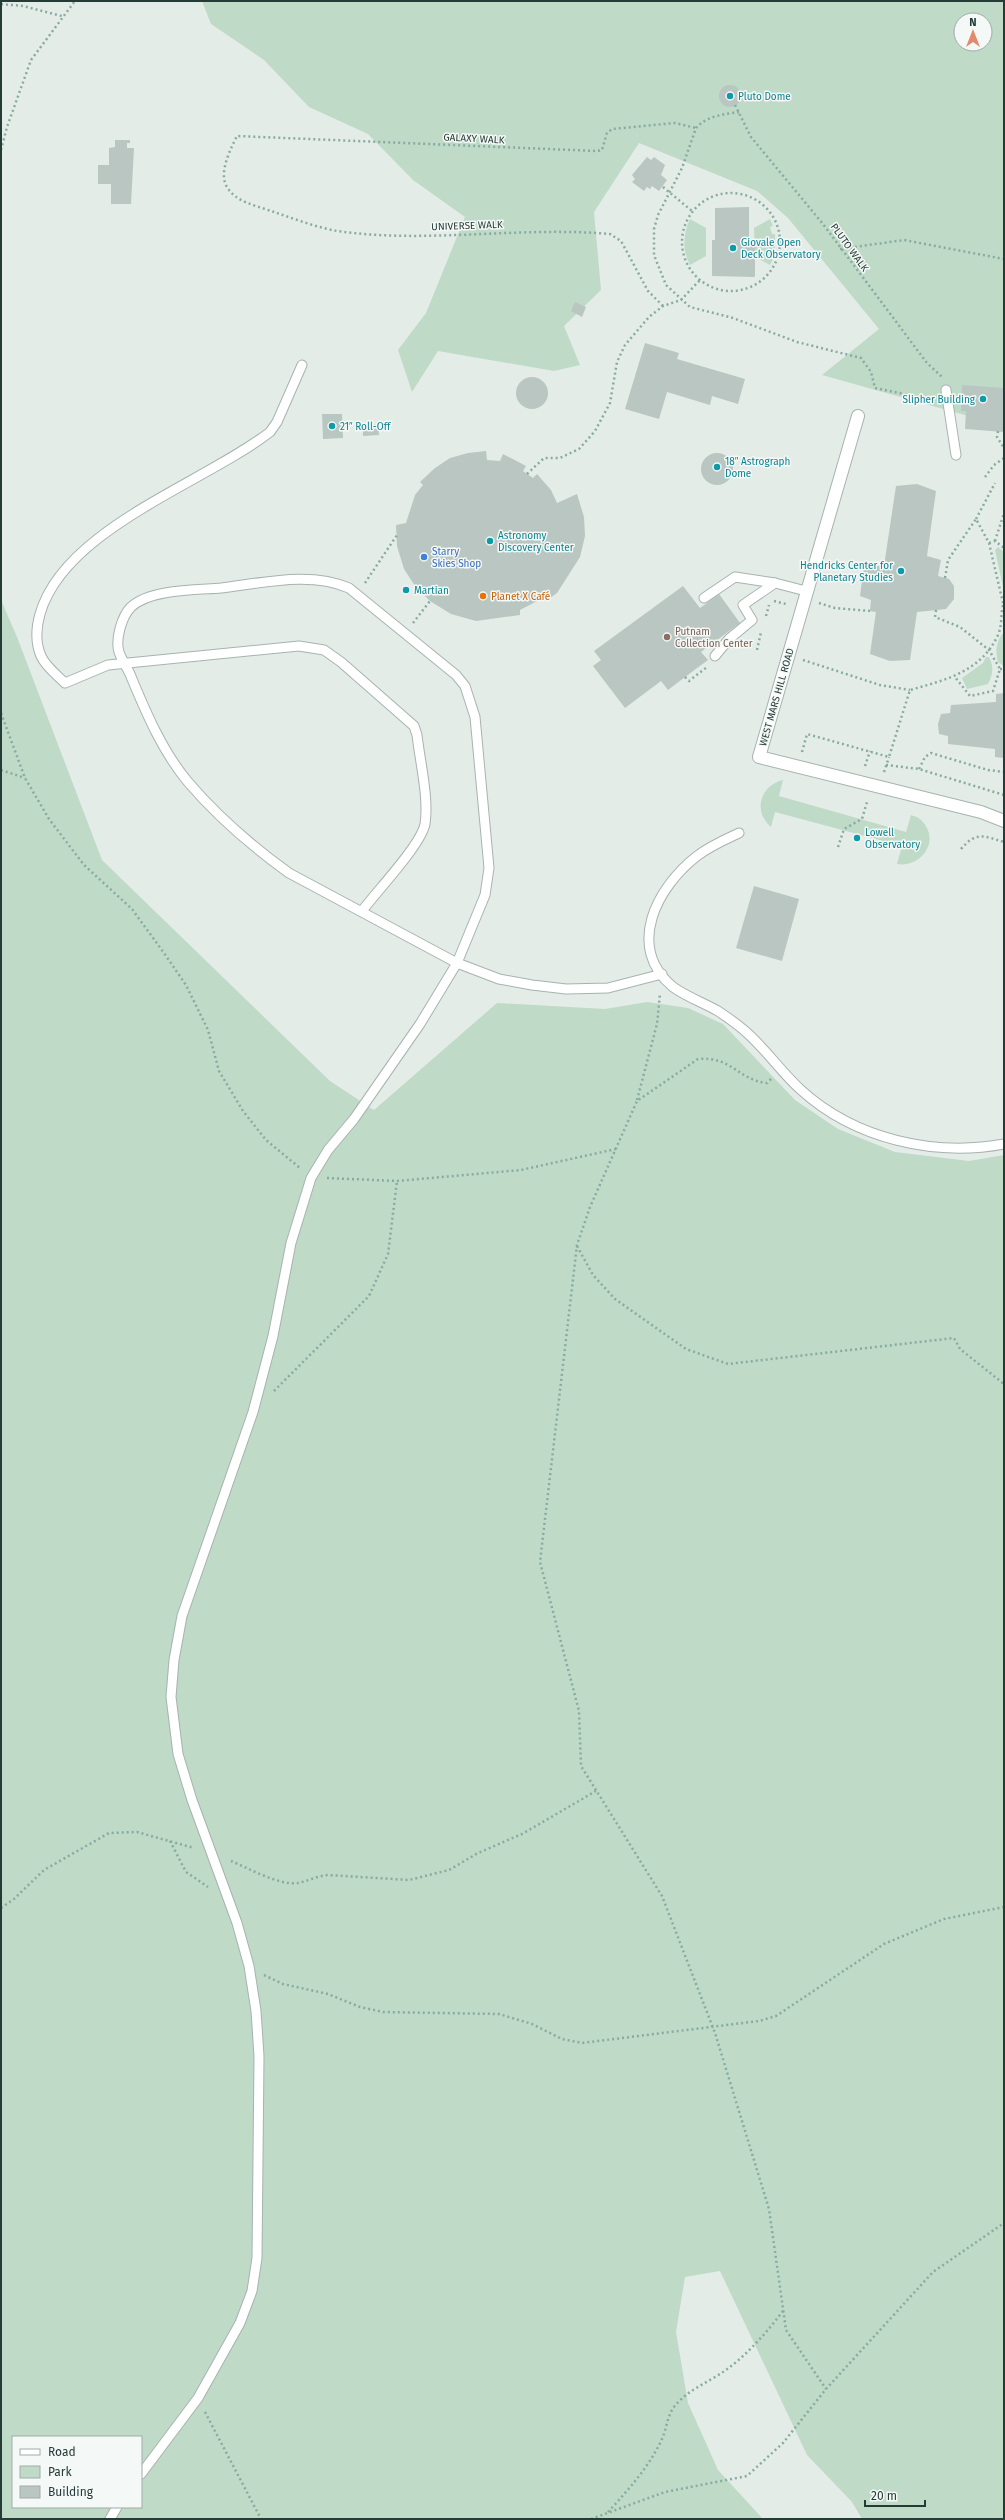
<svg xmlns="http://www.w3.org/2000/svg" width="1005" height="2520" font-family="'Fira Sans',sans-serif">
<rect width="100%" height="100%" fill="#e4ece8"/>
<!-- green -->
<g fill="#bfdac7" fill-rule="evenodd">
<path d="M202,1H1004V426L822,375L879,329L788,218L757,191L639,143L594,212L601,290L564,326L580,365L554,371L438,351L412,392L398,350L426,313L465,217L413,180L368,134L309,107L264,60L211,24ZM961,20H985V44H961Z"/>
<path d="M690,219L706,228V256L690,265C682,250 683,234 690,219Z"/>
<polygon points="770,219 773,226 770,227 772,234 775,234 775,251 771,250 769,258 773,259 770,265 755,257 754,228"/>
<polygon points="998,547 1004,552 1004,592 995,550"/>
<path d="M1,600L17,637L102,860L330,1081L374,1110L497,1003L605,1009L647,1002L688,1008L723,1024L795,1100L838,1129L895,1152L969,1161L1004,1155V2519H862L852,2502L807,2455L720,2271L685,2277L676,2332L688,2403L718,2470L763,2519H1ZM13,2437H141V2507H13Z"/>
<path d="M1002,634L1004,635V666L998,662C995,651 996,644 1002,634Z"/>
<path d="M986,657H989C994,666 993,675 988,684L967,689L962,678L983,663Z"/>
<path d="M783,780L779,796L906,832L911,815C914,816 920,818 922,821C941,841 921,868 897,864L902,846L775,812L771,827C752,811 761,785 783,780Z"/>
</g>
<!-- building -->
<g fill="#b9c6c1">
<circle cx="730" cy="96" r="11"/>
<polygon points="115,140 130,140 130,143 127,143 127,148 134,148 131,204 111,204 111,184 98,184 98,165 109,165 109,148 115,147"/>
<polygon points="647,157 651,160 654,157 665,165 661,175 667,180 659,191 652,186 650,189 647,187 644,191 632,182 635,179 632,175"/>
<polygon points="749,207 749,240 755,240 755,277 712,276 712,240 715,240 715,208"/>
<polygon points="575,302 586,307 582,317 571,311"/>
<polygon points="645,343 679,353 677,359 745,379 738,404 712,396 710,405 667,392 659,419 625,409"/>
<circle cx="532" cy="393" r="16"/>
<polygon points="962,385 1004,388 1004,432 965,429 966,411 961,411"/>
<polygon points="322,414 342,414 343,438 323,439"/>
<polygon points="378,424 379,435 363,436 363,425"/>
<polygon points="486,451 487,460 500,461 503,454 526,466 523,471 533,478 537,474 551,490 557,503 577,494 584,517 585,536 580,557 557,593 546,601 541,599 520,610 520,615 476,621 451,614 430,601 415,586 404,569 397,546 396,525 406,523 415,495 423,485 420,482 435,468 450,458 468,453"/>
<circle cx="717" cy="469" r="16"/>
<polygon points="917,484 936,491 927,556 941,560 938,576 949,579 954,586 954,599 946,609 917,612 910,660 890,661 870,654 876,612 870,611 871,600 860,596 864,566 884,566 896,486"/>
<polygon points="683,586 700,608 719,594 740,623 701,652 708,660 685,677 668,690 661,681 625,708 593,666 601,660 594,651"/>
<polygon points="1004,693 1004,758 995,757 995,749 948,744 948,736 939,734 938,724 941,714 950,713 951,705 996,702 996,694"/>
<polygon points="754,886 799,899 782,961 736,948"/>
</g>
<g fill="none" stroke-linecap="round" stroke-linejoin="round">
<!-- lane casing -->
<g stroke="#a7b3af" stroke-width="11">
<g id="lane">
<path d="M302,365L277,422L270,432C204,483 64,529 40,614C36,628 35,642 41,656C46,667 56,674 65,683L108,665L299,646L324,650L341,662L414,726L417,735C420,762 429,798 425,824C421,845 376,892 362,911"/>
<polyline points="946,390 956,455"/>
<polyline points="704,598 735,577 775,583 806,591"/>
<polyline points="715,656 729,639 752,620 743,605 775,583"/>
<path d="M739,833C724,840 710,846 697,856C657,887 625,947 673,987C687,997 704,1003 718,1011C727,1017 737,1024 745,1031C765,1048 781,1072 801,1090C855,1139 934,1157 1004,1144"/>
<path d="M141,2474L198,2398L240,2323L252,2291L257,2258L259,2056L256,2011L249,1966L237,1923L192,1800L178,1754L171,1697L174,1660L182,1616L253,1412L273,1336L291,1243L311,1178L328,1150L354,1119L420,1024L457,963L485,895L489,868L475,717L465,686L456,675L349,588C310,571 263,583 221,588C197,590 150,589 131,607C122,616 115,639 119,652C122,661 129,670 132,679C147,715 163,752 188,782C217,816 253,847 289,873L457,963L499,979L532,985L566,989L608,988L662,974"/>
<polyline points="110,2519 117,2507"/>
</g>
</g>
<!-- street casing -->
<g stroke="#a7b3af" stroke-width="14">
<polyline id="street" points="858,416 759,757 981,812 1004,821"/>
</g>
<!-- path -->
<g stroke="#88aba1" stroke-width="2.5" stroke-dasharray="2 3" stroke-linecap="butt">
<polyline points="1,4 23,6 62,16"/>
<polyline points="735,105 751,137 823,224 927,363 942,377"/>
<path d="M739,112C725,114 706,116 696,128L682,168L658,215L654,229V255L666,285L690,307L733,318L797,342L861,358L871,372L875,388L933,400"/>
<polyline points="1,150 7,127 31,60 75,1"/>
<polyline points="663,187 692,211"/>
<circle cx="731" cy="242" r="49"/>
<polyline points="840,249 904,240 1004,259"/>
<path d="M663,306L648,291L621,241L610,234C519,226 427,244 337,231C315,227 292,218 271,211C254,205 236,202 227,187C218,173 231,148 237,136L597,151L602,150L607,133L612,129L675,123L696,128"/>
<polyline points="998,431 997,437 1004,448"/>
<polyline points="527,474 544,458 560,458 579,449 595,431 610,403 617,362 625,345 649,317 663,306 681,300 700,280"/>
<polyline points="985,477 994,465 1004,458"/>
<polyline points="976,519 995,483"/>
<polyline points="995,541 1004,513"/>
<polyline points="989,543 995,541 1004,548"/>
<polyline points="945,578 948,560 976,519 989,543 1003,603"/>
<polyline points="365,583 397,535"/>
<polyline points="774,601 786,604"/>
<polyline points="819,603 835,608 870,611"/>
<polyline points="936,610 935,617 960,627 989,650 1000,669 993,691 970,696 955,677"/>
<polyline points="766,616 769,605"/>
<polyline points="413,623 430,601"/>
<polyline points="757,650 761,632"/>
<polyline points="803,660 880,685 910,690"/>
<polyline points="1000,669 1004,669"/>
<polyline points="685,677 689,681 707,667"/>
<polyline points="1,713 25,778 49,819 84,865 132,909 164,953 186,985 208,1030 219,1071 243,1111 266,1140 300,1168"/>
<path d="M802,752L807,734L889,757L910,690C945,680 981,672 998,635C1003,623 1000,612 1004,602"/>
<polyline points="886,765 919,769 1004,795"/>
<polyline points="865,766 870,751"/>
<polyline points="919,769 925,757 931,753 988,770 1004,772"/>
<polyline points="1,770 25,778"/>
<polyline points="884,772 889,757"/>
<polyline points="838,847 844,829 862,819 867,802"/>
<path d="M961,849C976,831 984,836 1004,842"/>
<path d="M771,1079L767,1083C738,1080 732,1056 698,1059L637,1101L590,1207L577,1245L540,1562L579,1711L581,1766L662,1896L715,2033L769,2209L786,2330L826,2389"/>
<polyline points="637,1100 657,1024 660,994"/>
<polyline points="327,1178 397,1181 521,1170 616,1149"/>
<polyline points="577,1246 593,1275 615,1299 686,1349 728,1364 954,1338 960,1349 1004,1384"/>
<polyline points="274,1391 369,1296 388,1254 397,1181"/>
<polyline points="170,1841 186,1872 208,1887"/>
<path d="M231,1861C248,1868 280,1886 298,1883C308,1881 317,1876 328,1875L409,1880L449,1870L478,1853L522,1834L596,1791"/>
<polyline points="1,1908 14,1899 44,1870 109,1833 137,1832 194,1848"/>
<polyline points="264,1975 283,1984 328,1994 360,2007 383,2012 499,2014 532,2024 562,2039 582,2043 759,2021 776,2016 884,1944 944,1919 1004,1907"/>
<polyline points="205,2412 261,2519"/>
<path d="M608,2512C629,2489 649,2467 662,2439C667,2428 667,2416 674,2407C687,2390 709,2382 726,2370C748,2354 767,2332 783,2311"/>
<polyline points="591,2519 665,2492 747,2476 783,2443 826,2389 933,2272 1004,2223"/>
</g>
<!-- lane -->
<use href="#lane" stroke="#fff" stroke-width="9"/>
<!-- street -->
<use href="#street" stroke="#fff" stroke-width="12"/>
</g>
<!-- markers -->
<g fill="#0f9aa8" stroke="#f4f8f6" stroke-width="1.5">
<circle cx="730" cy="96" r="4"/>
<circle cx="733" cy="248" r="4"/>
<circle cx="983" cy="399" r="4"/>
<circle cx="332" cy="426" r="4"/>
<circle cx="717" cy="467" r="4"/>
<circle cx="490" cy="541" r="4"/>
<circle cx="901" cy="571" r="4"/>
<circle cx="406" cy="590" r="4"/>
<circle cx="857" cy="838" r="4"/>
</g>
<circle fill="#3f7fe0" stroke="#f4f8f6" stroke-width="1.5" cx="424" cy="557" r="4"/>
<circle fill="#e8710a" stroke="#f4f8f6" stroke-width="1.5" cx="483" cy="596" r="4"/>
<circle fill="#8d6e63" stroke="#f4f8f6" stroke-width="1.5" cx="667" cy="637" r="4"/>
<g text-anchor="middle" stroke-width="3" stroke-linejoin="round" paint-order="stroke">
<!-- culture labels -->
<g font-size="10" fill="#0d838f" stroke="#f4f8f6" text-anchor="start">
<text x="738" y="100">Pluto Dome</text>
<text x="741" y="246">Giovale Open<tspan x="741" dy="12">Deck Observatory</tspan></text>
<text x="975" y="403" text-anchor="end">Slipher Building</text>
<text x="340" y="430">21″ Roll-Off</text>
<text x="725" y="465">18″ Astrograph<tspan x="725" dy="12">Dome</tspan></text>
<text x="498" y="539">Astronomy<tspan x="498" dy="12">Discovery Center</tspan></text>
<text x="893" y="569" text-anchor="end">Hendricks Center for<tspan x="893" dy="12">Planetary Studies</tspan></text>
<text x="414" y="594">Martian</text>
<text x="865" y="836">Lowell<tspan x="865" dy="12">Observatory</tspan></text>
</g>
<!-- street labels -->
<g font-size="10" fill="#253b36" stroke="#f4f8f6">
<text transform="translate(474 138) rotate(3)" y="4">GALAXY WALK</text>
<text transform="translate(467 225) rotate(-2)" y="4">UNIVERSE WALK</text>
<text transform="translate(850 247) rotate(54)" y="4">PLUTO WALK</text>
<text transform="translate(776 697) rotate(-74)" y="4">WEST MARS HILL ROAD</text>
</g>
<!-- shop labels -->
<g font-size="10" fill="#366cbe" stroke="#f4f8f6" text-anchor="start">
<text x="432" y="555">Starry<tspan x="432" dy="12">Skies Shop</tspan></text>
</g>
<!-- food labels -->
<g font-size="10" fill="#c56008" stroke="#f4f8f6" text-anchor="start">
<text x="491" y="600">Planet X Café</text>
</g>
<!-- education labels -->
<g font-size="10" fill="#785e54" stroke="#f4f8f6" text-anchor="start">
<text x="675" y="635">Putnam<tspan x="675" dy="12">Collection Center</tspan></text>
</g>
</g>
<!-- border -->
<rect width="1005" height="2520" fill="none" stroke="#253b36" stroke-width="4"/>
<!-- legend -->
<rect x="12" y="2436" width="130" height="72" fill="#f4f8f6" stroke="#a1aca9"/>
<rect x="20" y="2449" width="20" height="6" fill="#ffffff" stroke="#a1aca9"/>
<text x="48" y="2456" font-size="12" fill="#253b36">Road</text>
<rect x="20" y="2466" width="20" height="12" fill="#bfdac7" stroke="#a1aca9"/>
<text x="48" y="2476" font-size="12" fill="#253b36">Park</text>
<rect x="20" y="2486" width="20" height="12" fill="#b9c6c1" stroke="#a1aca9"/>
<text x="48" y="2496" font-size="12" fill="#253b36">Building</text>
<!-- north arrow -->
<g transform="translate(973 32)"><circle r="19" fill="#f4f8f6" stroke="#a1aca9"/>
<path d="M0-3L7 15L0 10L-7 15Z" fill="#e28b6c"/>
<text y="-6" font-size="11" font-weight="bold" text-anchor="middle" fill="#253b36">N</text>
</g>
<!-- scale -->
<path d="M865 2500v6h60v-6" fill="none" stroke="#253b36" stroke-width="2"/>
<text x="871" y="2500" font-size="12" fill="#253b36" stroke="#f4f8f6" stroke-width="3" paint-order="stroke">20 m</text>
</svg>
